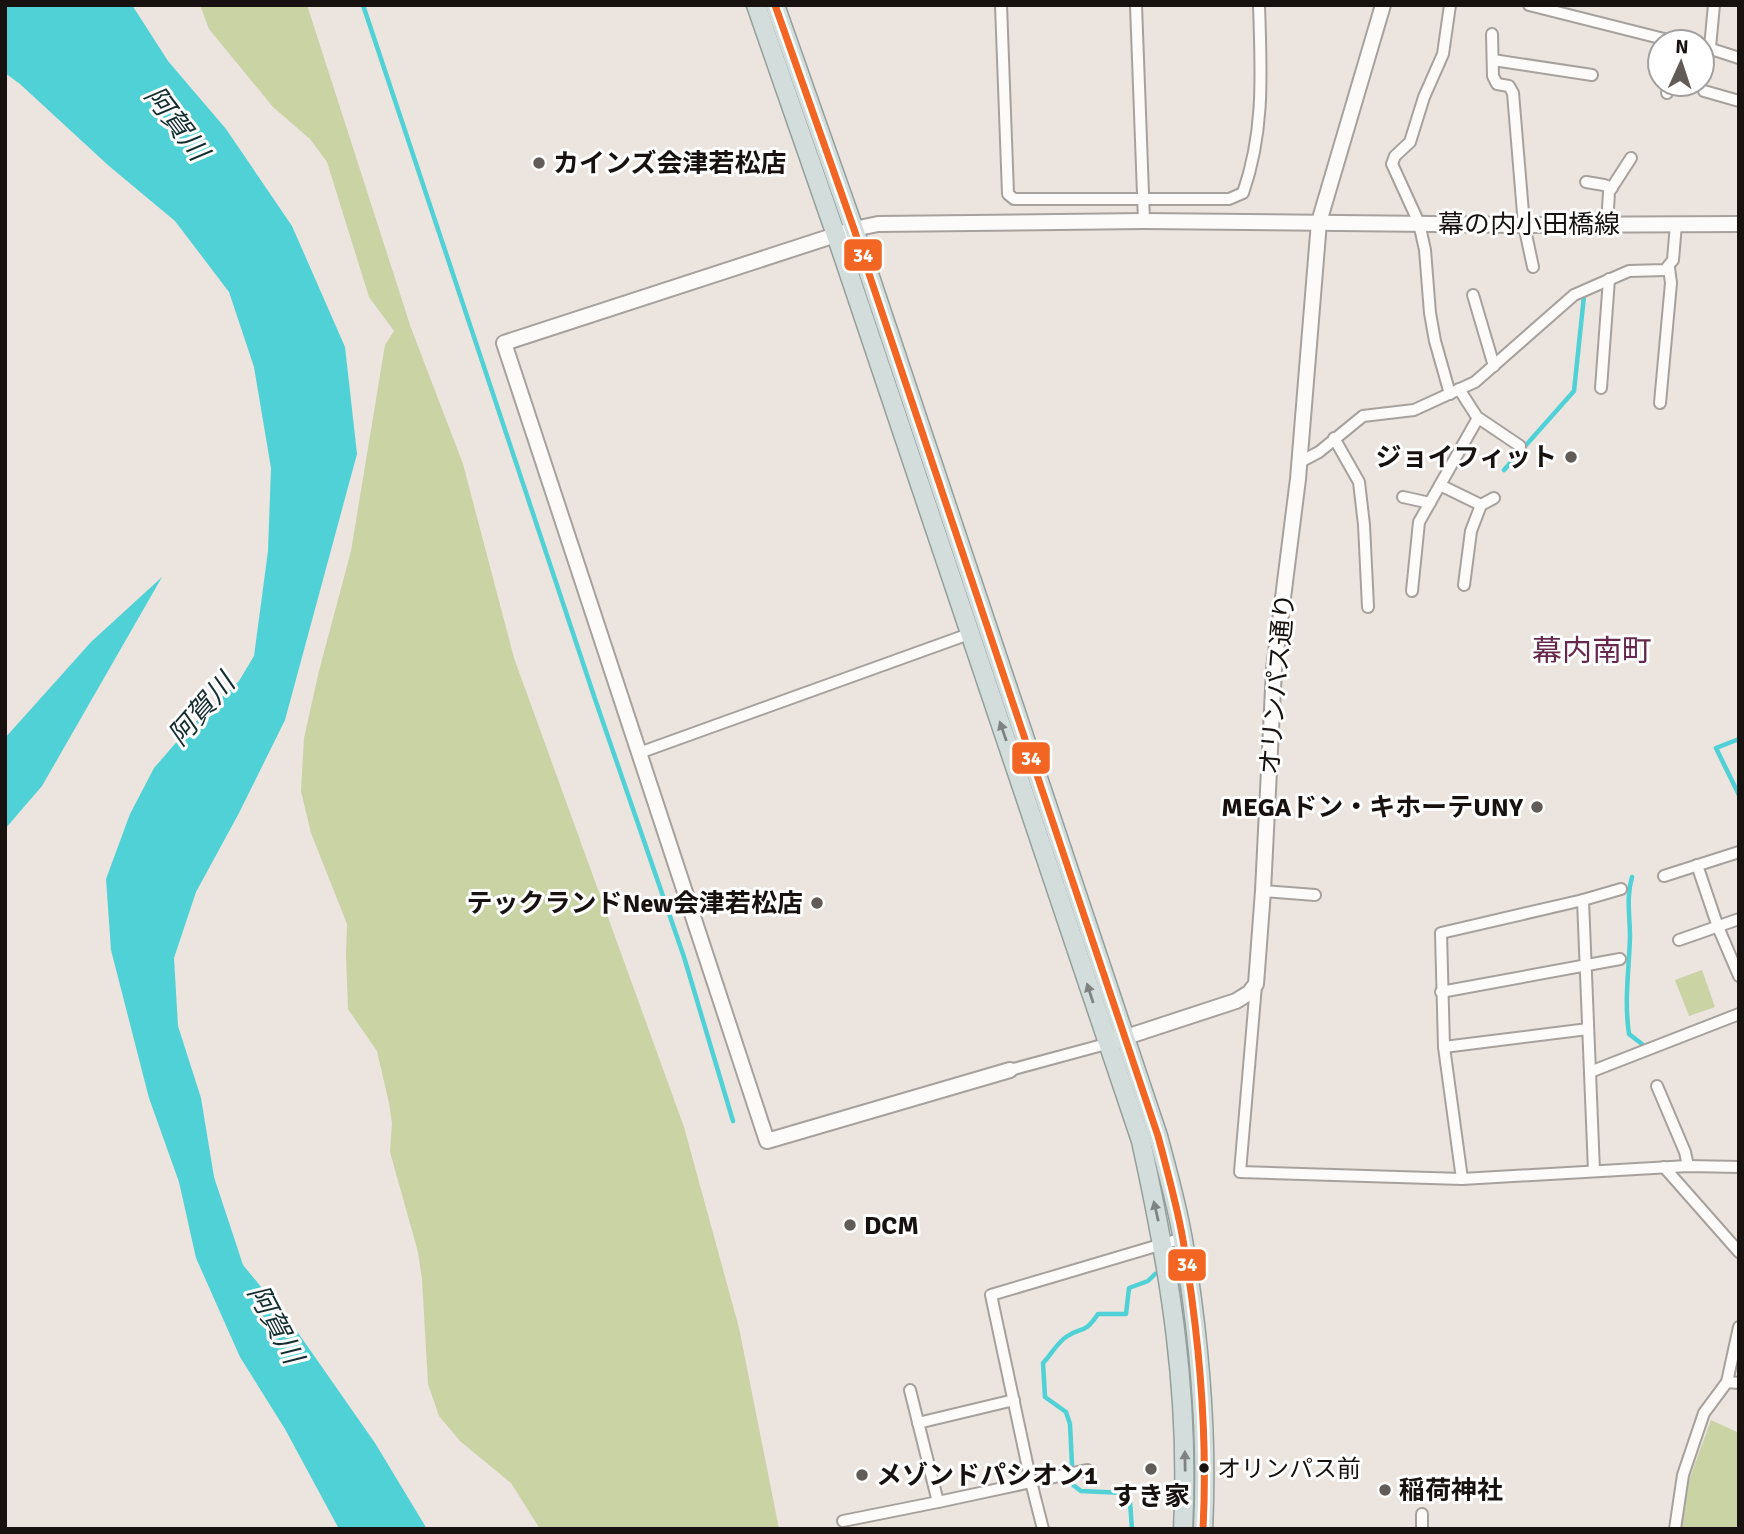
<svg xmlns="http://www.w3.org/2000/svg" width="1744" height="1534" font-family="Signika,'Noto Sans JP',sans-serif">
<rect width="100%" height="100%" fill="#ebe4df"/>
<!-- green -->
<g fill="#c9d3a4">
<polygon points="200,5 307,5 411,328 463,464 514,658 684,1127 739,1328 779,1529 540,1529 511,1483 460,1441 439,1416 428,1384 422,1279 418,1252 390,1152 392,1123 389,1103 377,1051 348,1009 346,954 347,924 311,833 301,791 304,738 319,671 351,551 385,345 394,331 369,297 327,162 310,139 273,107 209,29"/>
<polygon points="860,276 1073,905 1081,939 902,416 891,367"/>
<polygon points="1702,970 1715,1007 1689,1016 1675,980"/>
<polygon points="1711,1420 1739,1433 1739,1529 1679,1529 1685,1491"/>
</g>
<!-- water -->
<g fill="#4fd1d6">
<polygon points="5,5 132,5 168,61 226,129 292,226 345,347 357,454 285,720 239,813 196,892 174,958 178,1026 201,1098 214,1177 243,1265 294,1327 375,1443 427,1529 339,1529 285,1429 240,1357 196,1258 179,1182 149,1098 111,950 106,879 130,814 154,768 187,730 239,681 254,656 268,551 271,468 254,367 229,292 175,221 109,166 20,84 5,73"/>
<polygon points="162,577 42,786 5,829 5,738 91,642"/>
</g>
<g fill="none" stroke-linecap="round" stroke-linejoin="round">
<!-- stream -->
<g stroke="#4fd1d6" stroke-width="4.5">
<polyline points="363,5 595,699 684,957 733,1121"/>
<polyline points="1504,470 1574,391 1584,296 1586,294"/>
<polyline points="1739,739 1716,748 1739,795"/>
<path d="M1632,877C1626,897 1630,916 1630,937C1629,970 1624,1001 1629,1034L1642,1044"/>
<path d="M1132,1529L1130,1502L1124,1493L1081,1491L1073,1485L1070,1424L1066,1412L1045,1397L1043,1363C1050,1356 1057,1343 1066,1337C1082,1326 1084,1335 1098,1314H1126L1129,1288L1148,1281L1155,1274"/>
</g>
<!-- minor casing -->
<g stroke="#a7a19e" stroke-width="14">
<g id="minor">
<path d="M1001,5L1008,194L1014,199H1229L1243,193C1265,130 1261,71 1259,5"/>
<polyline points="1136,5 1144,221"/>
<polyline points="1450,5 1443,54 1424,97 1410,142 1395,156 1392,164 1419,223 1425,250 1430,313 1435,341 1450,394"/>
<polyline points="1529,5 1676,42"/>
<polyline points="1492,34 1493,76 1497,84 1509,86 1513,93 1524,225 1533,267"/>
<polyline points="1702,46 1739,58"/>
<polyline points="1710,47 1714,5"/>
<polyline points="1493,60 1592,75"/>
<polyline points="1704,91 1739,101"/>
<polyline points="1667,93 1670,84"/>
<polyline points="1586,182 1604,185 1612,188"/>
<polyline points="1607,225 1609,192 1631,158"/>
<polyline points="1473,295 1494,366"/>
<polyline points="1601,388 1609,279"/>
<polyline points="1459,389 1477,417 1520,446"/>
<polyline points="1660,403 1671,283 1669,268"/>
<polyline points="1334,438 1359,482 1364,525 1368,607"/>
<polyline points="1300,462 1319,452 1363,416 1414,410 1475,382 1574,295 1629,271 1665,270 1673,260 1676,224"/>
<polyline points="1440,485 1481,505"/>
<polyline points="1403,497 1430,503"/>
<polyline points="1464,585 1471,531 1481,505 1494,498"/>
<polyline points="1412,591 1419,522 1478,418"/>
<polyline points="639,753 969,634"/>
<polyline points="1697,865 1718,927 1739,976"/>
<polyline points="1664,876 1739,852"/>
<polyline points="1263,891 1315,895"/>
<polyline points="1583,900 1594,1171"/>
<polyline points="1679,940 1739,919"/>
<polyline points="1256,985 1240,1172 1462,1179 1688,1166 1739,1167"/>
<polyline points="1441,992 1620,959"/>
<polyline points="1444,1047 1588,1029"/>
<polyline points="1010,1070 1106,1044"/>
<polyline points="1590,1072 1739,1014"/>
<polyline points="1657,1086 1685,1152 1688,1166"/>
<polyline points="1664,1167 1739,1252"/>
<polyline points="1462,1179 1444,1047 1441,933 1583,900 1621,889"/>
<polyline points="1739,1327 1727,1382 1739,1383"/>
<polyline points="910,1390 938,1502 1087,1470"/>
<polyline points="918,1423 1014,1400"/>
<polyline points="1422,1514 1422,1529"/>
<polyline points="843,1521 938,1502"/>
<polyline points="1043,1529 1031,1482 991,1295 1183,1238"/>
<polyline points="1675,1529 1683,1475 1704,1413 1727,1382"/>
</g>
</g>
<!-- tertiary casing -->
<g stroke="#a7a19e" stroke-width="18">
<g id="tertiary">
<polyline points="1117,1040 1236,1001 1249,993 1256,984 1263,891 1274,669 1298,479 1319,222 1383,5"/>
<polyline points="1010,1070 767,1141 504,343 854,229 878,224 1144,221 1524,225 1739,224"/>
</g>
</g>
<!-- trunk casing -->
<g stroke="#949e9b" stroke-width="21">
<g id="trunk">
<path d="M756,5L836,235L1141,1141C1170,1272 1190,1394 1183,1529"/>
<path d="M775,5L854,229L1158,1136C1167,1170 1177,1205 1183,1240C1199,1335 1208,1433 1203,1529"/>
</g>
</g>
<!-- minor -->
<use href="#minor" stroke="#fcfbfa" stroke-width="10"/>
<!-- tertiary -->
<use href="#tertiary" stroke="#fcfbfa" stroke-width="14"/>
<!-- trunk -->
<use href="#trunk" stroke="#d3dedc" stroke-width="18"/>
<!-- bus-1 casing -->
<g stroke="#fff" stroke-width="12">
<path id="bus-1" d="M775,5L854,229L1158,1136C1167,1170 1177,1205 1183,1240C1199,1335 1208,1433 1203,1529"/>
</g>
<!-- bus-1 -->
<use href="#bus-1" stroke="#f26522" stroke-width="7"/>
</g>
<!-- one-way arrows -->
<defs><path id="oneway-solid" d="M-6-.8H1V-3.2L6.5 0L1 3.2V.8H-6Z" transform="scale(1.75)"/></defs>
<g fill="#7e8280">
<use href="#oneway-solid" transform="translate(1003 731) rotate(-109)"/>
<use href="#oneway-solid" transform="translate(1090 993) rotate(-108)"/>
<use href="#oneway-solid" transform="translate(1156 1211) rotate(-103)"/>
<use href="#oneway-solid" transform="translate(1185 1461) rotate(-91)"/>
</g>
<!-- markers -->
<g fill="#615c58" stroke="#fff" stroke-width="2.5">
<circle cx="539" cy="163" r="7"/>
<circle cx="1571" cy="457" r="7"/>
<circle cx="1537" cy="807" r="7"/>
<circle cx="817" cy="903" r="7"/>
<circle cx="850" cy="1225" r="7"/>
<circle cx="1151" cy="1469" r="7"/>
<circle cx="862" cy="1475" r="7"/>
<circle cx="1385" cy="1490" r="7"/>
</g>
<circle fill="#17120f" stroke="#fff" stroke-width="2.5" cx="1204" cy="1468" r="6"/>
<g text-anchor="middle" stroke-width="6" stroke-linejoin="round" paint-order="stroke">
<!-- bus labels -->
<g font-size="24" fill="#17120f" stroke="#fff" text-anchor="start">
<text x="1217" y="1477">オリンパス前</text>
</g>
<!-- poi labels -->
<g font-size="26" font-weight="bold" fill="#17120f" stroke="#fff" text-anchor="start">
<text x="553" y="172">カインズ会津若松店</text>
<text x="1557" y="466" text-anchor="end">ジョイフィット</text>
<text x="1523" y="816" text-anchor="end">MEGAドン・キホーテUNY</text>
<text x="803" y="912" text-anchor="end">テックランドNew会津若松店</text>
<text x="864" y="1234">DCM</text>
<text x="876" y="1484">メゾンドパシオン1</text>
<text x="1399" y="1499">稲荷神社</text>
<text x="1151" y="1505" text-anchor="middle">すき家</text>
</g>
<!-- street labels -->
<g font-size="26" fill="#17120f" stroke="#fff">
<text x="1529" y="233">幕の内小田橋線</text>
<text transform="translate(1277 684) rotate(-85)" y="9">オリンパス通り</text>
</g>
<!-- water labels -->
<g font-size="28" font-style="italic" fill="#152f30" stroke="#fff">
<text transform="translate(177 123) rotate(53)" y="10">阿賀川</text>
<text transform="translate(201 709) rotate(-49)" y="10">阿賀川</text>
<text transform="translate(276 1324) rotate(62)" y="10">阿賀川</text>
</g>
<!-- quarter labels -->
<g font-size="30" fill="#65284c" stroke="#fff">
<text x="1592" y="661">幕内南町</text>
</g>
</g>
<g stroke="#fff" stroke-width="2.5">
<rect x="843" y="238" width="40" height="34" rx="7" fill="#f26522"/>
<rect x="1011" y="741" width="40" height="34" rx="7" fill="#f26522"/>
<rect x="1167" y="1248" width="40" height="34" rx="7" fill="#f26522"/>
</g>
<g font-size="19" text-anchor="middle" font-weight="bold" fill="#fff">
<text x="863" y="262">34</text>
<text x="1031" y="765">34</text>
<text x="1187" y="1271">34</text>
</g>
<!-- border -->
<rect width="1744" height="1534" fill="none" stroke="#17120f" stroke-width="14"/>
<!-- north arrow -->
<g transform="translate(1681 63) rotate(3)"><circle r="33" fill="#ffffff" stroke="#a2a09f" stroke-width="2"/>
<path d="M0-5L12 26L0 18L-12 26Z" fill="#615c58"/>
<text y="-10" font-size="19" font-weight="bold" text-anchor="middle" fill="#17120f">N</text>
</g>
</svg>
